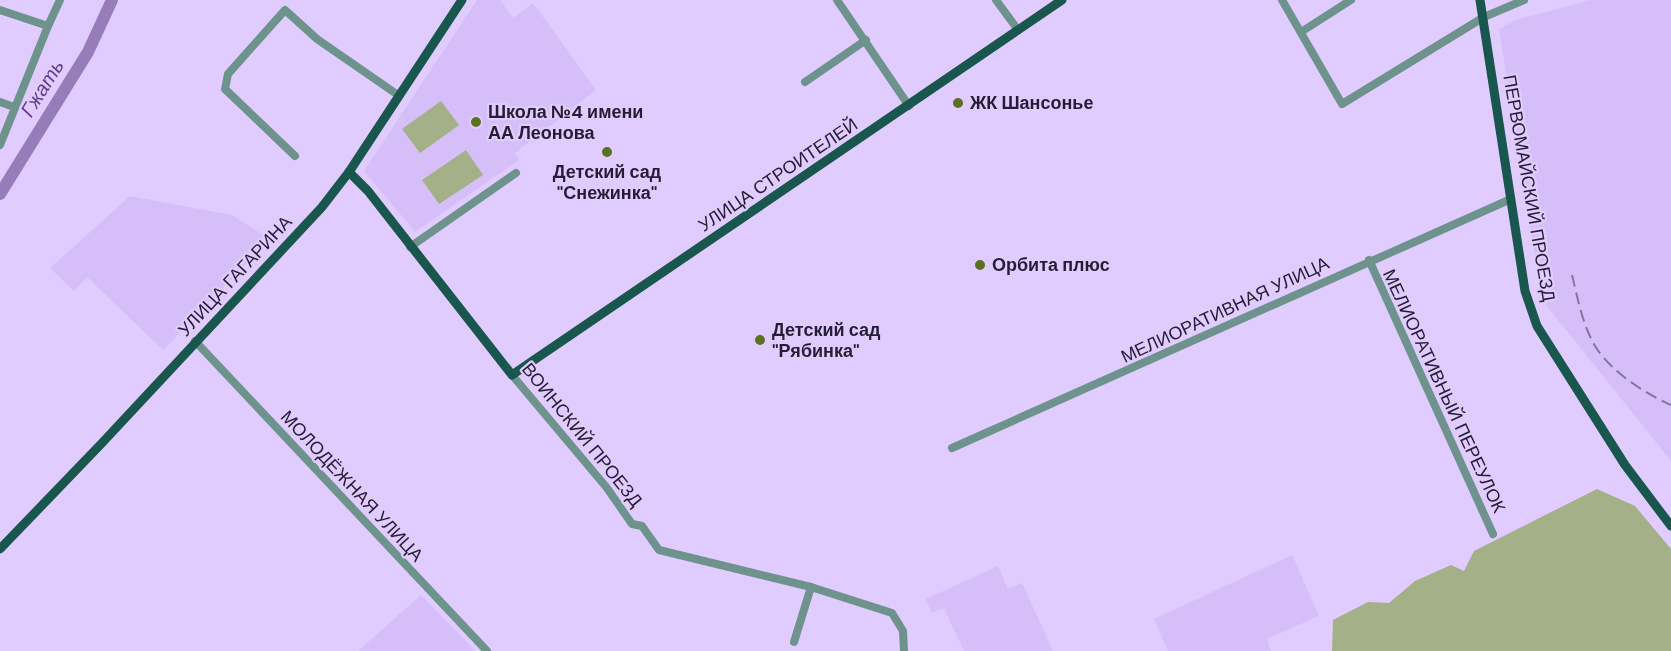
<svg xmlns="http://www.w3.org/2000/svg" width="1671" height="651" font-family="'DM Sans',sans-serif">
<rect width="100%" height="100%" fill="#e0ccff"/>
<!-- built -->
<g fill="#d6bff8">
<polygon points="477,0 500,0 513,18 533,3 596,90 515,153 519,160 415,232 364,171"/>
<polygon points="1591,0 1671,0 1671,461 1542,300 1499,29 1516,20"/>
<polygon points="130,196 232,215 270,239 163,350 87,277 74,291 50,268"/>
<polygon points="1292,555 1319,616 1267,639 1271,651 1168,651 1154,619"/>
<polygon points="998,566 1008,589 1022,583 1053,651 964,651 944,608 932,613 926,599"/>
<polygon points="421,595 475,651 358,651"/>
</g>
<!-- green -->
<g fill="#a3b088">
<polygon points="441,101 459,125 420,153 402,129"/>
<polygon points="466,150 483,175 439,204 422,180"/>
<polygon points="1597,489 1635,506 1671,549 1671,651 1332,651 1333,620 1368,602 1389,603 1415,581 1451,565 1464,571 1474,551"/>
</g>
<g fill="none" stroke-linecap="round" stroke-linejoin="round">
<!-- river -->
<polyline stroke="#967dba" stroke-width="12" points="0,194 88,52 112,0"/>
<!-- minor -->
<g stroke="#6e928c" stroke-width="8">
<polyline points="837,0 909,106"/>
<polyline points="996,0 1018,30"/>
<polyline points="1282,0 1342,104 1484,17 1524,0"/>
<polyline points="0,10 48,26 0,145"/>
<polyline points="48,26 60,0"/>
<polyline points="1301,32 1351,0"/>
<polyline points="805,82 866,40"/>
<polyline points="0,102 14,107"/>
<polyline points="295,156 225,89 228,74 285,10 317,39 398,95"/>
<polyline points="410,247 516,173"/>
<polyline points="1369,260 1493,534"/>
<polyline points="195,341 487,651"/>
<polyline points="512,375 607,488 632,524 642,526 659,550 811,587 892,613 903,631 904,651"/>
<polyline points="952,448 1511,199"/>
<polyline points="794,642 811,587"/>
</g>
<!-- major -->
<g stroke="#19564e" stroke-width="9">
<polyline points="1480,0 1525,291 1537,326 1625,465 1671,526"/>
<polyline points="349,172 368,191 512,375 1062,0"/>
<polyline points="0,549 102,443 322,207 349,172 462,0"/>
</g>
<!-- rail -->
<path stroke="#84759a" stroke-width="2" stroke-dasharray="12 6" stroke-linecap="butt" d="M1572,275C1578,299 1583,328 1597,349C1613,373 1646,394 1671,405"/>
</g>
<!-- markers -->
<g fill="#5c7120" stroke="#e0ccff" stroke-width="2">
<circle cx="958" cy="103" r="6"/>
<circle cx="476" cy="122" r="6"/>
<circle cx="607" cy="152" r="6"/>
<circle cx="980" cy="265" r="6"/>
<circle cx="760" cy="340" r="6"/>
</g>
<g text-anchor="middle" stroke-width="4.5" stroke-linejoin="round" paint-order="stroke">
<!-- poi labels -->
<g font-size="18" font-weight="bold" fill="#261c33" stroke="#e0ccff" text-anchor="start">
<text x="970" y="109">ЖК Шансонье</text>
<text x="488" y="118">Школа №4 имени<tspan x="488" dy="21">АА Леонова</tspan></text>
<text x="607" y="178" text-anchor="middle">Детский сад<tspan x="607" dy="21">"Снежинка"</tspan></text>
<text x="992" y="271">Орбита плюс</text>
<text x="772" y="336">Детский сад<tspan x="772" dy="21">"Рябинка"</tspan></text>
</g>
<!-- street labels -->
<g font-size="18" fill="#261c33" stroke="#e0ccff">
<text transform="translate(778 175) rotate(-34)" y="6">УЛИЦА СТРОИТЕЛЕЙ</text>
<text transform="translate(1529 188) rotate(80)" y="6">ПЕРВОМАЙСКИЙ ПРОЕЗД</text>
<text transform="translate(235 276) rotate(-47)" y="6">УЛИЦА ГАГАРИНА</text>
<text transform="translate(1225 310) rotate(-25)" y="6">МЕЛИОРАТИВНАЯ УЛИЦА</text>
<text transform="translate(1444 391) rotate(65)" y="6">МЕЛИОРАТИВНЫЙ ПЕРЕУЛОК</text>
<text transform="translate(582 435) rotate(51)" y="6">ВОИНСКИЙ ПРОЕЗД</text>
<text transform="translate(352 486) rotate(47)" y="6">МОЛОДЁЖНАЯ УЛИЦА</text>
</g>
<!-- water labels -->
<g font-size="20" font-style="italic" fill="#613e8a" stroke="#e0ccff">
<text transform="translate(42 88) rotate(-58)" y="7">Гжать</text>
</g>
</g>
</svg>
